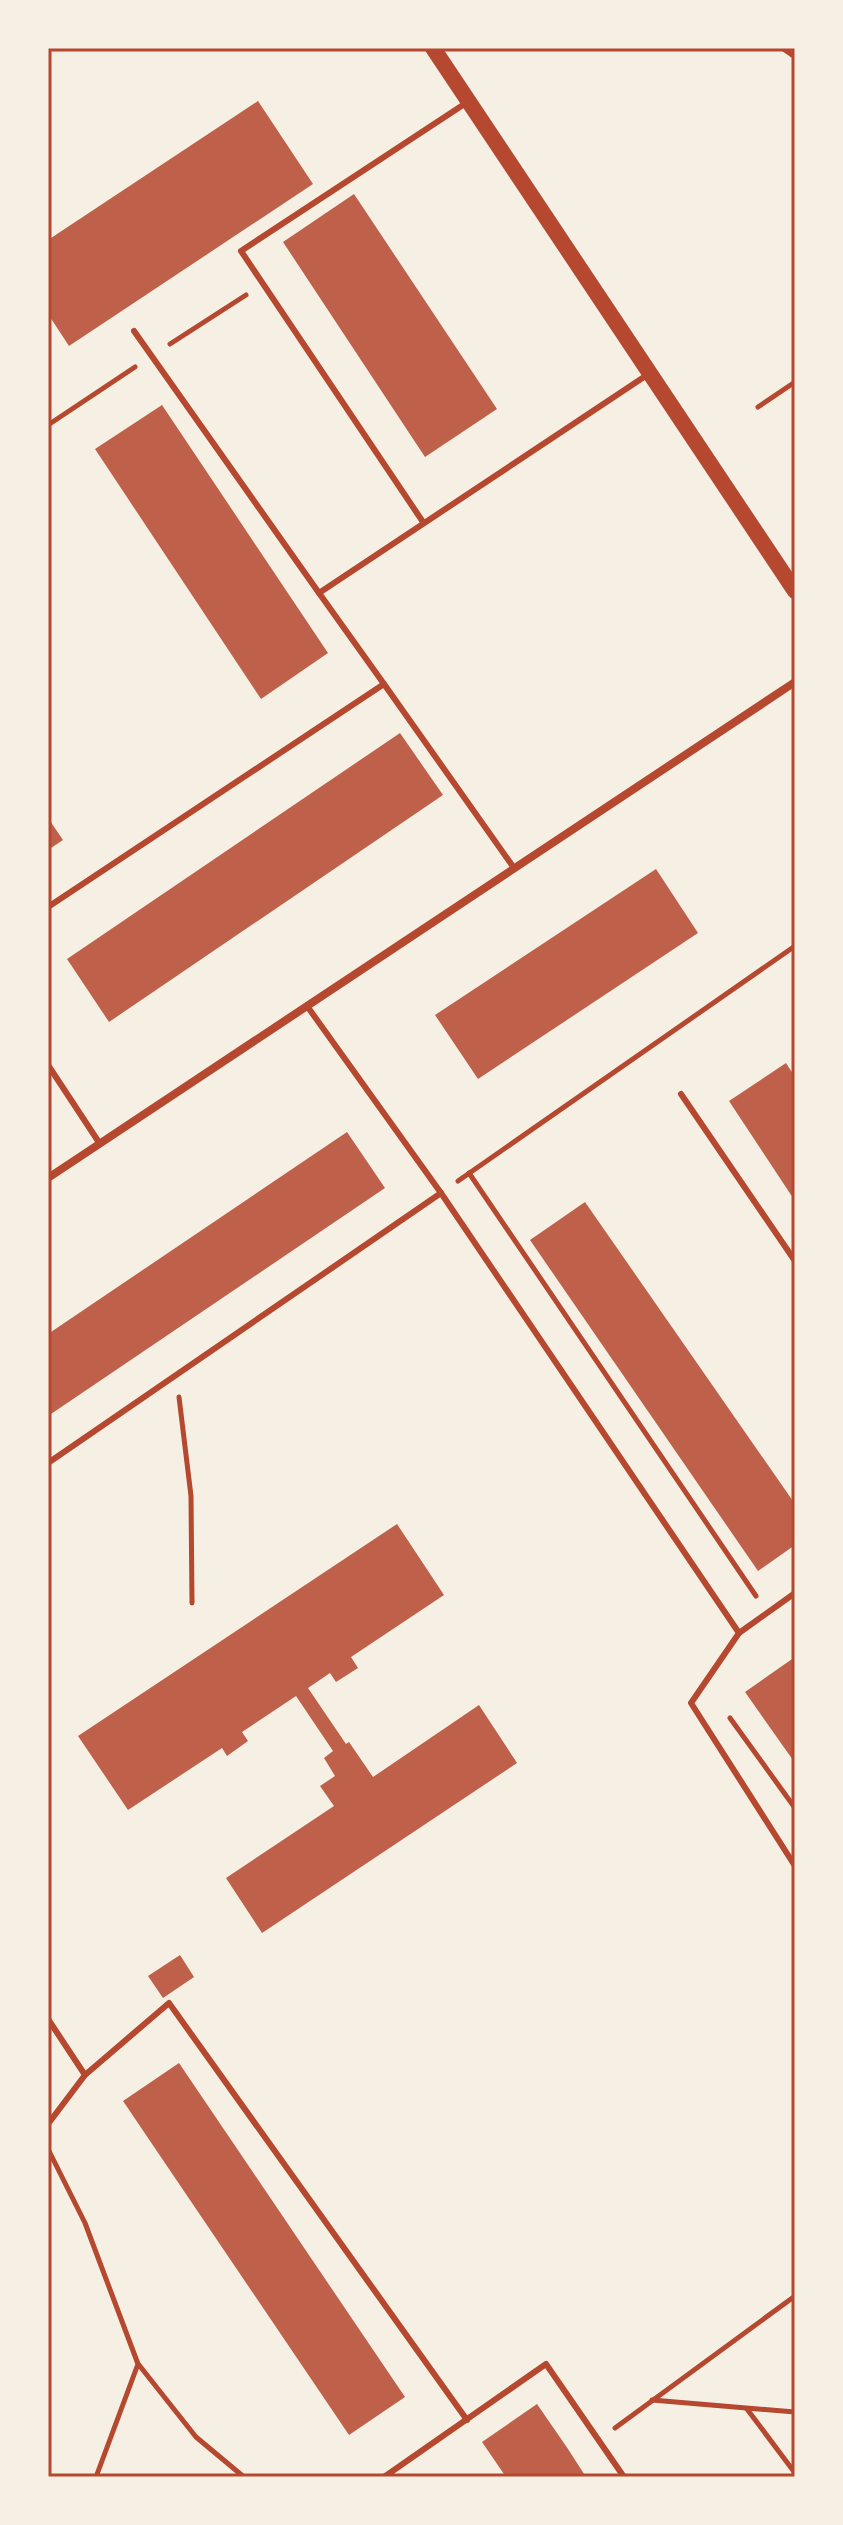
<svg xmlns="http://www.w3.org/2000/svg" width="843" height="2525" font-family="'Source Sans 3',sans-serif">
<rect width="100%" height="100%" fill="#f6efe4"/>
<!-- building -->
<g fill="#bf614a">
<polygon points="258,101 313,184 69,346 48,314 48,240"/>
<polygon points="354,194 497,409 425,457 283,242"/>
<polygon points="162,405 328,653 261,699 95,449"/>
<polygon points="400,733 443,795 109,1022 67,959"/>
<polygon points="48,818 63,840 48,850"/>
<polygon points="656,869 698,933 478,1079 435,1015"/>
<polygon points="786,1063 795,1077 795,1201 729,1101"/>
<polygon points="347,1132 385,1188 48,1416 48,1334"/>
<polygon points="585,1202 795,1504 795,1545 758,1571 530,1240"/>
<polygon points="397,1524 444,1595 351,1657 358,1668 336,1682 330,1673 308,1688 346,1744 349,1742 373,1777 479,1705 517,1763 262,1933 226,1878 334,1806 320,1786 335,1776 324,1758 333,1751 296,1696 242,1732 248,1741 227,1756 222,1748 128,1810 78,1736"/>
<polygon points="795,1657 795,1763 745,1692"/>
<polygon points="180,1955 194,1977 163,1998 148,1976"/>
<polygon points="179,2063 405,2397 349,2435 123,2101"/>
<polygon points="537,2404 568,2449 586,2477 506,2477 482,2442"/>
</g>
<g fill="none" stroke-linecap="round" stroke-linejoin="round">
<!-- path -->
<g stroke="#b5482f" stroke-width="5">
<polyline points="782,48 795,57"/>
<polyline points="170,344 246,295"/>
<polyline points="758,407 795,382"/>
<polyline points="48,425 135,367"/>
<polyline points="469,1173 756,1596"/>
<polyline points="458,1181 795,946"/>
<polyline points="179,1397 191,1496 192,1603"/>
<polyline points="730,1718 795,1808"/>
<polyline points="48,2149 85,2223 138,2364 96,2477"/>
<polyline points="139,2365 196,2437 244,2477"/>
<polyline points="652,2400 795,2412"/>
<polyline points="747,2409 795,2473"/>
<polyline points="615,2428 795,2296"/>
</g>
<!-- service -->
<g stroke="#b5482f" stroke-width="6">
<polyline points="134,331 319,593"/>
<polyline points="423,522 241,251 466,103"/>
<polyline points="384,684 514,868"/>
<polyline points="48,907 384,684 319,593 647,375"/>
<polyline points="48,1065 100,1144"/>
<polyline points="681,1094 795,1261"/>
<polyline points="441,1193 739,1633 691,1703 795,1866"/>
<polyline points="48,1463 441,1193 307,1006"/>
<polyline points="739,1633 795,1593"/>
<polyline points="48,2019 85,2075 48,2124"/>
<polyline points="85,2075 169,2003 467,2420"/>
<polyline points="384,2477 546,2364 624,2477"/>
</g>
<!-- minor -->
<polyline stroke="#b5482f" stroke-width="8" points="48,1178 795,682"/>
<!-- secondary -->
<polyline stroke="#b5482f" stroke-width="16" points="433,48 795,591"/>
</g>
<!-- border -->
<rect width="843" height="2525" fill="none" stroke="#f6efe4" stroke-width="100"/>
<rect x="50" y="50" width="743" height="2425" fill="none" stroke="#b5482f" stroke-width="3"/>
</svg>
